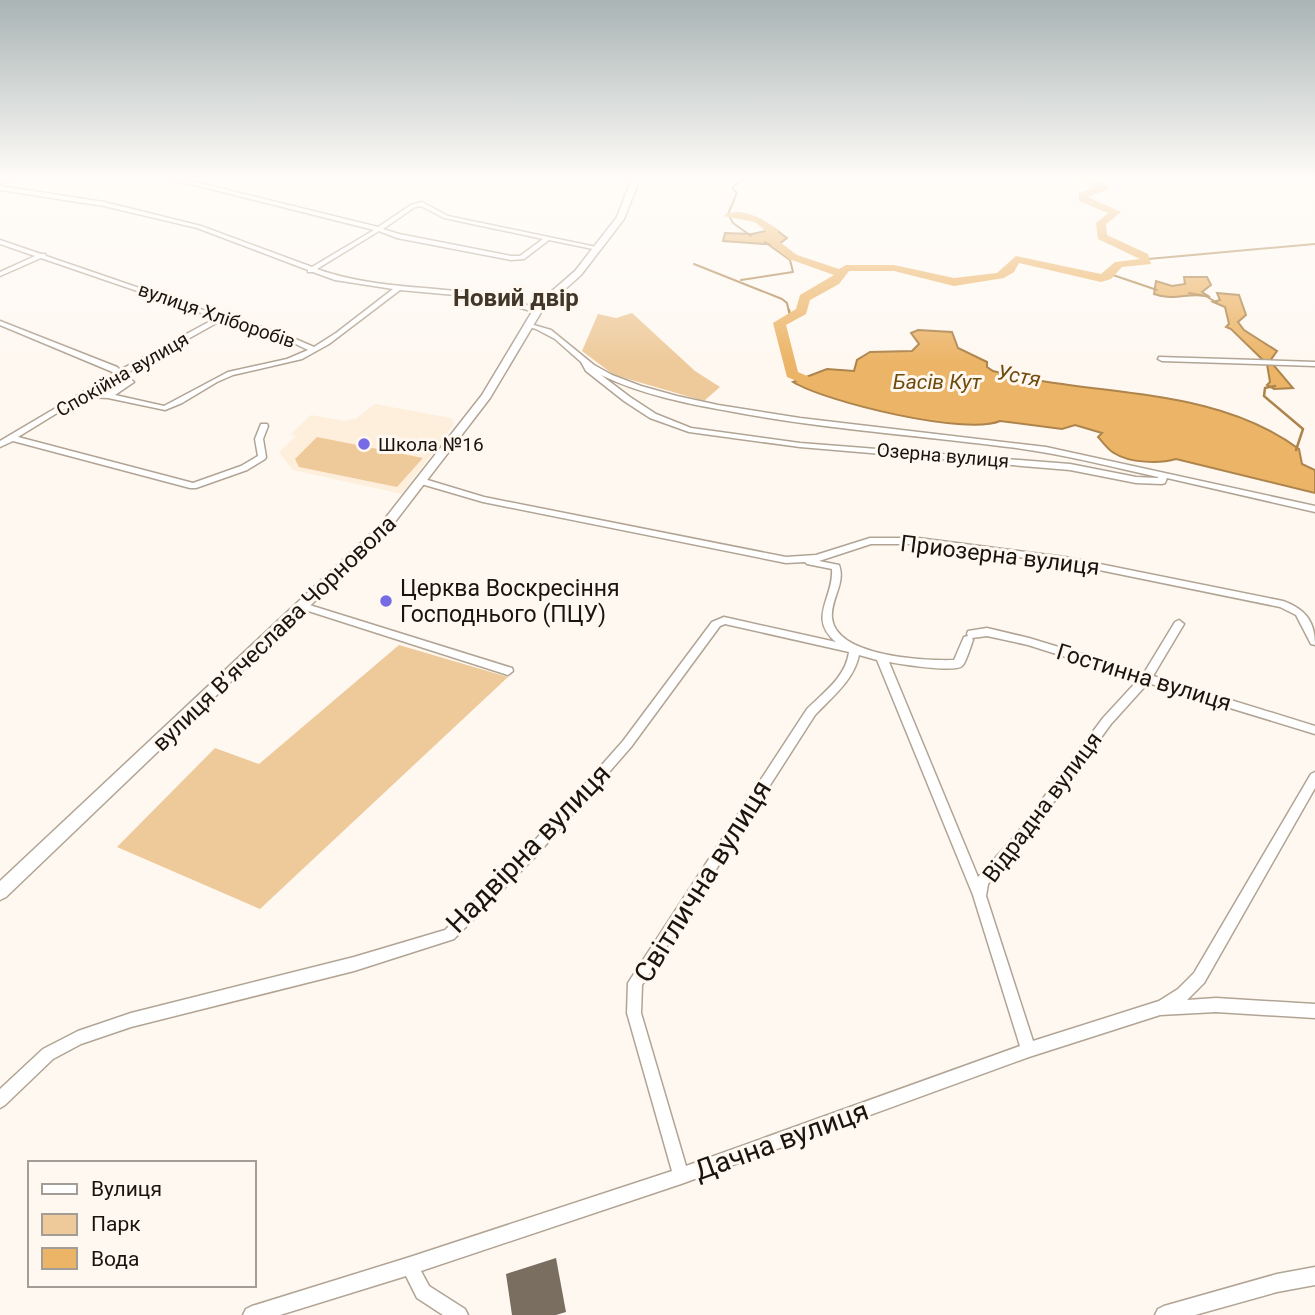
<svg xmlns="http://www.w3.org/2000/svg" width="1315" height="1315" font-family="Roboto,sans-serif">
<rect width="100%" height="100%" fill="#fef8f1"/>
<!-- built -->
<polygon fill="#feefdd" points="375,404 451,418 454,424 402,494 293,470 279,452 296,436 291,434 311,415 345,421 357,418"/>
<!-- green -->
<g fill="#eeca9b">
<polygon points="632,313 695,371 720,387 704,401 614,375 582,351 598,314 616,318"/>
<polygon points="317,437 423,458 397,487 299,467 295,459"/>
<polygon points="399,645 508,677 260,909 117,847 215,748 259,764"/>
</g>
<!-- water -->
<g fill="#ecb467" stroke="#ad844c" stroke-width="2">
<polygon points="775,229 787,238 778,245 723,241 725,233 752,234"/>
<path d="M1184,277H1207L1211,285L1202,292L1210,297C1190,291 1175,302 1154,294L1156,281L1172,286L1185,284Z"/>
<polygon points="1217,293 1239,295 1246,315 1238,322 1244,330 1277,351 1270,361 1293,388 1274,389 1267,385 1270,382 1267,364 1231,329 1226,327 1229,324 1225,307 1213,302 1220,300"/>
<path d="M918,330L952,332L958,348L987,362V367L993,371C1095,398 1211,384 1299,449L1302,464L1315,470V493L1176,459C1160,464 1129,463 1114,453C1108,450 1103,442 1098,437L1102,433L1075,425L1062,429L1000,421C966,436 826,402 793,382L827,369L854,371L857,360L870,352L912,351L919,344L911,333Z"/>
</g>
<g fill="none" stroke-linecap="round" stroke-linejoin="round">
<!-- stream-far1 -->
<g stroke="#ad844c" stroke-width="2">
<polyline points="743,178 732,188 737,193 728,214 733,223 751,236"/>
<polyline points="1148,259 1315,244"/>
<polyline points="694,264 782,299 787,303 789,312"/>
<polyline points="1110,274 1157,290"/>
<polyline points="741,280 793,272 790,260 765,242"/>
<polyline points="1189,293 1206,296 1217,303"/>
</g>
<!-- stream -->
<g stroke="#ad844c" stroke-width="2.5">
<polyline points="789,310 790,316"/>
<polyline points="1275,386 1265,388 1264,396 1303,429 1296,450"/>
</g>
<!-- river -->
<path fill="#ecb467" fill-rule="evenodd" d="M1078,178H1090L1108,185V189L1088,197L1121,212L1106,224L1107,235L1148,254L1151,264L1122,267L1111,279L1101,282L1019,263L1014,272L1004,278L954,286L894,271H849L839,284L810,300L806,314L786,325L798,372L830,386V392L825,393L787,377L773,323L796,309L800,295L834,275L789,259L765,240L768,233L755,222L723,216C739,205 764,219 778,230L777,240L797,255L839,269L846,265H894L954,278L997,273L1016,256L1101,274L1115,262L1140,259L1098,239L1096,223L1108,213L1079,201V193L1095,187Z"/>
</g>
<!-- building -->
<polygon fill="#796e5f" points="556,1258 566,1312 556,1315 512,1315 506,1274"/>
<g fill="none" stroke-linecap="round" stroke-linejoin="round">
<!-- minor casing -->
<g stroke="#b1a494" stroke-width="3">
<g id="minor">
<polygon points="6,178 13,178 0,184 0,180"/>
<path d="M171,178H178L378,227L411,205L422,202L448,216L601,248L598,250L549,240L524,259L511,260L397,238L379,231L317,269C358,284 403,286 445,290C476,293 512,295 539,311L534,312L488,298L400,290L329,344L302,359L233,375L217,382L182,403L165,410L108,398L88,397L75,402L18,437L193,483L241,466L258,456L255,439L261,424H267L268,426L263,439L266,457L265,459L247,470L196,488H190L13,441L0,447V441L115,373L0,325V321L117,367L120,370L216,318L41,258L0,276V272L35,256L0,244V240L41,254H45L46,256L212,313L279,332L314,347L336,333L393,289L335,280L313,272H308V270L197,228L104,206L0,190V186L104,202L201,226L312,267L374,230L171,179ZM421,206L444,218L543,239L520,256H511L399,234L383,229L415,207ZM222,320L275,334L308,350L287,359L228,372L164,406L115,395L134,382L125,374ZM119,377L125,382L106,394L91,393Z"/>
<path d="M527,323L551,330L594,365L612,375L641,386L677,396L718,405L800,418L1046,447L1315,506V512L1167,478L1165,483L1162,484L1136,483L1070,470L800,447L689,432L650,418L624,401L586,371L581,362L555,339L536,329L525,326L524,325ZM601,375C642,395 689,404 734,412C824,429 916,435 1008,447C1059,453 1108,466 1158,477V478L1136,477L1070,464L800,443L691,428L656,414L630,397Z"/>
<polygon points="1159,357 1315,362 1315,366 1162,361 1158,359"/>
<path d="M421,478L484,497L786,557L816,555L870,538H918L1065,557L1283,601C1305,609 1315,621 1315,645L1311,644L1296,615L1280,607L1065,563L918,544H871L819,561L839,565C846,584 830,599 832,618C836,657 925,661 954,660L964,637L968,636L967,634L968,631L987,628L1029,638L1144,673L1175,622L1179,620L1184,624L1153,676L1315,726V734L1148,683L1111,724L1023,844L988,884L986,896L1033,1041L1159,1001L1178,989L1194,973L1311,774L1315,772V788L1204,983L1187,1000L1216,998L1315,1004V1018L1216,1012L1160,1015L1029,1057L681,1184L421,1271L429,1286L465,1309L468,1315H443L417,1298L406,1276L280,1315H243L246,1309L252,1306L410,1257L672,1171L627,1013L628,983L807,709C823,693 846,677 849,652L725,624L720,626L631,747L537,855L454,939L354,971L131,1027L81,1044L53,1059L5,1105L0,1108V1089L43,1049L78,1031L131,1013L354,957L445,930L529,847L623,741L712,622L724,617L836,642C807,618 834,598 832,569L807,564L805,562L786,563L483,502L418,483V479ZM987,636L1028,645L1138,680L1103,718L1015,836L978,877L889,662C900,664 955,673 962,666C966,663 971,645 973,640L972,638ZM859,655L877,660L973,895L1020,1046L686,1166L641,1013L642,985L815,715C832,697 854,680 859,655Z"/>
<polygon points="303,603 512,668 513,671 508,675 299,608 298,606"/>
<polygon points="1315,1267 1315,1285 1277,1292 1195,1315 1155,1315 1158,1309 1164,1306 1277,1274"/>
</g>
</g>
<!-- major casing -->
<g stroke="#b1a494" stroke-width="3">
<polygon id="major" points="632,178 640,178 624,219 581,275 543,309 490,398 388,531 6,897 0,900 0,881 380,525 482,395 536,305 575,271 617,217"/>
</g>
<!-- minor -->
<use href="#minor" fill="#fff" fill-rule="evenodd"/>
<!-- major -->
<use href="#major" fill="#fff" fill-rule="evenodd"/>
</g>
<!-- sky -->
<linearGradient id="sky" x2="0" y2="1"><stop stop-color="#a9b4b4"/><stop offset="0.49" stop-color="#fffcf9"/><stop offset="1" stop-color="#fffcf9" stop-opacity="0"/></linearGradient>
<rect width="1315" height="362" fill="url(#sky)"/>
<!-- markers -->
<g fill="#766ae5" stroke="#fef8f1" stroke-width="2.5">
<circle cx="364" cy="444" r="7"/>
<circle cx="386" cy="601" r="7"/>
</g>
<g text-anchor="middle" stroke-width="6" stroke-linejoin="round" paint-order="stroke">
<!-- far-street labels -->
<g font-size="19" fill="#19140e" stroke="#fef8f1">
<text transform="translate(217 315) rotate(19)" y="7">вулиця Хліборобів</text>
<text transform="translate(122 374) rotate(-30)" y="7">Спокійна вулиця</text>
<text transform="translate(943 455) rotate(5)" y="7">Озерна вулиця</text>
</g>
<!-- far-poi labels -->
<g font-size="19" fill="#19140e" stroke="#fef8f1" text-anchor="start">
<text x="378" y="451">Школа №16</text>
</g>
<!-- far-water labels -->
<g font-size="21" font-style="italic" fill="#6f4a0d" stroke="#fef8f1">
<text transform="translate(1019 376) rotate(10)" y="7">Устя</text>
<text x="937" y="389">Басів Кут</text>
</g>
<!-- street labels -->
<g font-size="23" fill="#19140e" stroke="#fef8f1">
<text transform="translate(1000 555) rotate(7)" y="8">Приозерна вулиця</text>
<text transform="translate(274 633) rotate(-44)" y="8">вулиця Вʼячеслава Чорновола</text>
<text transform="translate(1144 677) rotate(17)" y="8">Гостинна вулиця</text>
<text transform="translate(1042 807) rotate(-53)" y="8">Відрадна вулиця</text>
</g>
<!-- poi labels -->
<g font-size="23" fill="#19140e" stroke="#fef8f1" text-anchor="start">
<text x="400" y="596">Церква Воскресіння<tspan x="400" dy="26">Господнього (ПЦУ)</tspan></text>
</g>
<!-- far-district labels -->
<g font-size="24" font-weight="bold" fill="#413628" stroke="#fef8f1">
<text x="516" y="306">Новий двір</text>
</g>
<!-- near-street labels -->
<g font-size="28" fill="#19140e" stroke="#fef8f1">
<text transform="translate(528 848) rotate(-46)" y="10">Надвірна вулиця</text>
<text transform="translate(702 881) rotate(-58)" y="10">Світлична вулиця</text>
<text transform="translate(781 1140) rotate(-20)" y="10">Дачна вулиця</text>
</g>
</g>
<!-- legend -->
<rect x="28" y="1161" width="228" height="126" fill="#fef8f1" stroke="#a29d96" stroke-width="2"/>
<rect x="42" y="1184" width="35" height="10" fill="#ffffff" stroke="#a29d96" stroke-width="2"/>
<text x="91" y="1196" font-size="21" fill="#19140e">Вулиця</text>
<rect x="42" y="1214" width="35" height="21" fill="#eeca9b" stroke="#a29d96" stroke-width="2"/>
<text x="91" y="1231" font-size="21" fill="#19140e">Парк</text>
<rect x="42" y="1248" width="35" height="21" fill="#ecb467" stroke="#a29d96" stroke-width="2"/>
<text x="91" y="1266" font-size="21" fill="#19140e">Вода</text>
</svg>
